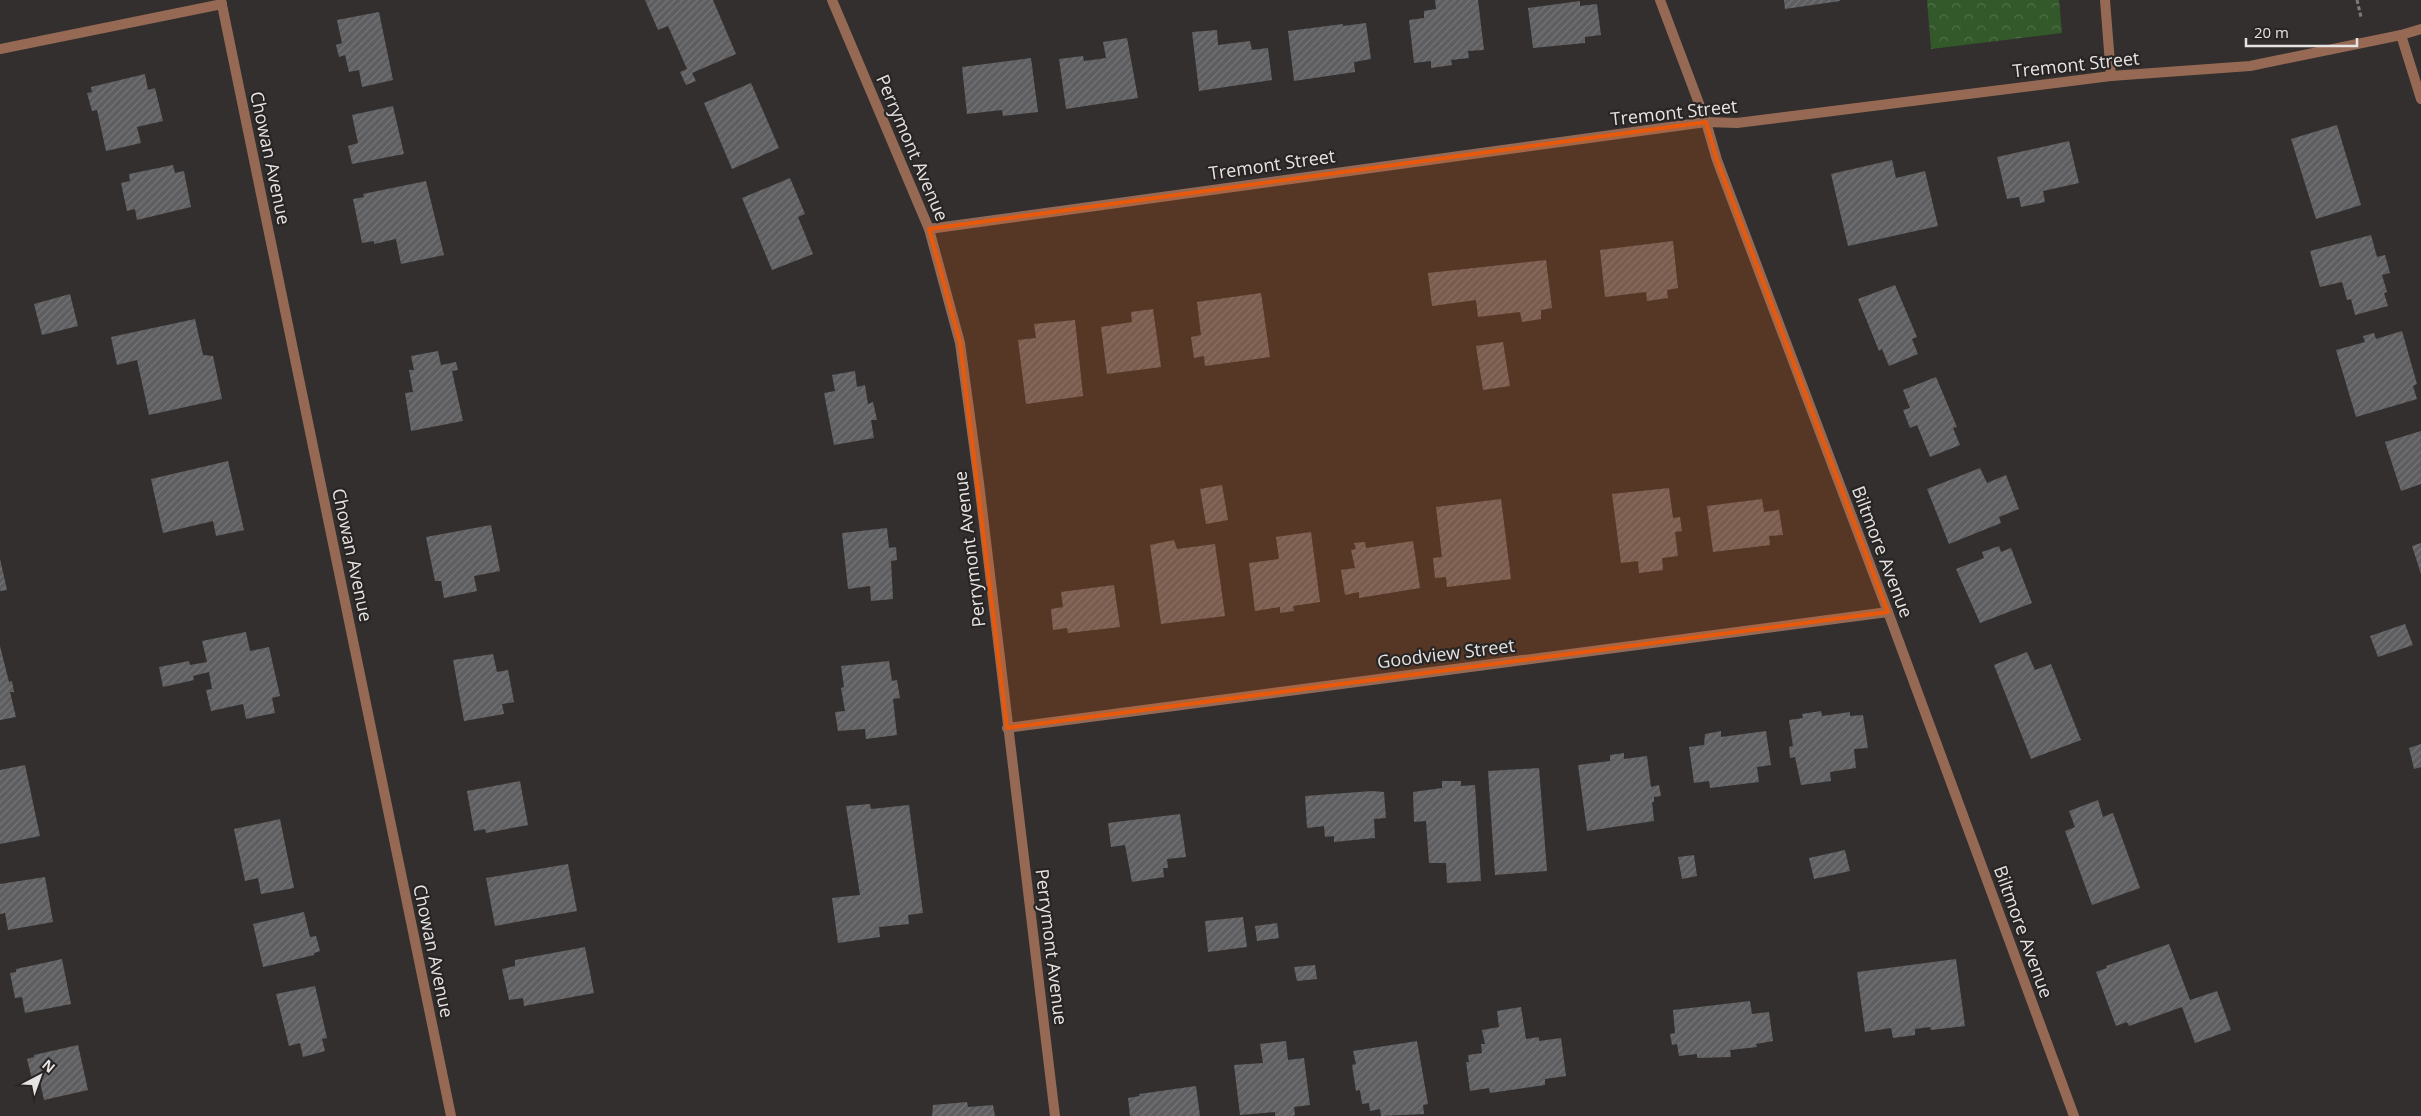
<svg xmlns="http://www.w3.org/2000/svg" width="2421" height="1116" font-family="'Open Sans',sans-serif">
<defs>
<pattern id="forest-crowns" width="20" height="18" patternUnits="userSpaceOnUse" patternTransform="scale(1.25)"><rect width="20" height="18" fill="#33582a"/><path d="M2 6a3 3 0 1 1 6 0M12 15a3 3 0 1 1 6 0" fill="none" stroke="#517049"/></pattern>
<pattern id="building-hatch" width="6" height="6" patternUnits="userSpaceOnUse" patternTransform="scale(1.25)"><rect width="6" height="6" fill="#5e5d5f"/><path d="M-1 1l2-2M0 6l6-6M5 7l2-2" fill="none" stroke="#757476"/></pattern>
</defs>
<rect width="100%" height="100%" fill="#322f2e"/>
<!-- forest -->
<polygon fill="url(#forest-crowns)" points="1927,0 2059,0 2062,33 1931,49"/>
<!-- building -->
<g fill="url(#building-hatch)">
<polygon points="645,0 713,0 736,54 692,73 696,81 686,85 680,72 687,69 668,26 658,30"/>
<polygon points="1435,0 1478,0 1484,50 1468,51 1469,58 1451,60 1452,65 1431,68 1431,61 1414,63 1409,20 1424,18 1424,11 1436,9"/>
<polygon points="1784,0 1840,0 1840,1 1785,9"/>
<polygon points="1580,1 1580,6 1597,4 1601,35 1585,37 1585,43 1533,48 1528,8"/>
<polygon points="379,12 393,80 362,87 359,70 349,72 345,55 339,57 336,45 342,43 337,20"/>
<polygon points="1366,23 1371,59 1354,62 1355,72 1294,81 1288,31 1343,24 1343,26"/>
<polygon points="1217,30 1218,45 1250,41 1252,50 1268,48 1272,80 1199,91 1192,32"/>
<polygon points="1127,38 1138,98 1066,109 1059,59 1083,56 1084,61 1106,58 1103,42"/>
<polygon points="1031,58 1038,112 1003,116 1002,110 967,114 962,67"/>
<polygon points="145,74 148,90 155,88 163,121 137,127 141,143 106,151 97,110 92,111 87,93 92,92 91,87"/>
<polygon points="751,83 779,148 732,169 704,103"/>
<polygon points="393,106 404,154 352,164 348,146 358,143 352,115"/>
<polygon points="2337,125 2361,205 2316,219 2291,139"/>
<polygon points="2069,141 2079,183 2043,191 2045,202 2021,207 2019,197 2007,199 1997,157"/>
<polygon points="1892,160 1896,178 1925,171 1938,226 1848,246 1831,174"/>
<polygon points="173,165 175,173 184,171 191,207 137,220 135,209 127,211 121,183 130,181 129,174"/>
<polygon points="790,178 805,214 798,217 813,254 772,270 742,198"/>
<polygon points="426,181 444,255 401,264 396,239 374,244 374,241 362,243 353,199 364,197 363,194"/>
<polygon points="2371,235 2377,257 2385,255 2390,273 2382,275 2387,292 2384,293 2388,306 2355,315 2351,299 2347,300 2342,282 2320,287 2310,251"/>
<polygon points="1673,241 1678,288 1667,290 1668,298 1647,301 1646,292 1605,297 1600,250"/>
<polygon points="1546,260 1552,308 1541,310 1541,319 1522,322 1520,312 1478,317 1476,300 1432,306 1428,273"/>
<polygon points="1895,285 1917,337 1912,339 1918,354 1889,366 1882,349 1879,351 1858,299"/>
<polygon points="1261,293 1270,357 1205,366 1204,356 1194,358 1191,337 1201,335 1197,302"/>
<polygon points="70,294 78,326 42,335 34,304"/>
<polygon points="1153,309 1161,367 1107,374 1101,327 1132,322 1131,312"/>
<polygon points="195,319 203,355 213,356 222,399 149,415 137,360 117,365 111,337"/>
<polygon points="1075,320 1083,396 1026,404 1018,340 1036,338 1034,324"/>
<polygon points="2402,331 2417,384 2413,386 2417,399 2356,417 2336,350 2365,342 2363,336 2374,333 2376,339"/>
<polygon points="1503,342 1510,386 1483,390 1476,346"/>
<polygon points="438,351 441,365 456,362 458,370 452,371 463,421 411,431 405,393 413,392 409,370 414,370 411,356"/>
<polygon points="855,371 857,387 865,385 868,404 873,402 877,420 871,420 874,438 834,445 824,393 835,391 832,375"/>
<polygon points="1936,377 1957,427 1953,428 1960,445 1930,457 1917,425 1910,428 1903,410 1910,408 1903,390"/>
<polygon points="2421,431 2421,484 2401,491 2385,442"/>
<polygon points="228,461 244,530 216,536 213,521 163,533 151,479"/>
<polygon points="1980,468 1987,483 2006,475 2019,509 1999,517 2001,523 1949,544 1927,489"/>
<polygon points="1222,485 1228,520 1206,524 1200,489"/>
<polygon points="1669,488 1673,518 1680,517 1682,531 1675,532 1678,556 1662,558 1663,570 1639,573 1638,561 1621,563 1612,494"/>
<polygon points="1501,499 1511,579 1447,587 1446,577 1435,578 1433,558 1442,557 1436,507"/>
<polygon points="1762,499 1764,512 1779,510 1783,535 1769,536 1770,545 1713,552 1707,506"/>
<polygon points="491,525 500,571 474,576 477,591 444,598 441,581 435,581 426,537"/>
<polygon points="887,528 889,548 896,547 897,560 891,561 893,599 871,601 870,586 848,589 842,533"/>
<polygon points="1311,532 1320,602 1293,606 1294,611 1280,613 1280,607 1255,611 1249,563 1279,559 1276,537"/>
<polygon points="1174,540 1177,549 1215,544 1225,616 1161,624 1150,545"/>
<polygon points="1413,541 1420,588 1359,598 1359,592 1345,595 1341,570 1355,568 1351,550 1356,549 1354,543 1365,542 1366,548"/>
<polygon points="2421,543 2421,574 2412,546"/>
<polygon points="1999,546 2001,552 2011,548 2032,603 1980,623 1956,569 1984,558 1982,552"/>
<polygon points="0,559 7,590 0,591"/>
<polygon points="1114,585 1120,627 1068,633 1067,628 1053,630 1051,609 1063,607 1061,592"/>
<polygon points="2405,624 2413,645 2378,657 2370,636"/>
<polygon points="246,632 250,651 269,647 280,696 272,698 275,713 246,719 243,704 211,711 206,690 212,689 209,672 193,676 194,680 163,687 159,667 189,661 190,665 207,662 202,641"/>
<polygon points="0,646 9,682 12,681 14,692 10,692 16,717 0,720"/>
<polygon points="2027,652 2035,670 2051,664 2081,740 2031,759 1994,665"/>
<polygon points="493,654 497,672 508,670 514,702 502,704 504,714 464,721 453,660"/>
<polygon points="889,661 892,681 897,680 900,698 893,699 897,735 866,739 865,729 838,731 835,712 845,711 841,688 844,687 841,666"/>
<polygon points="1821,711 1822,716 1850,712 1850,716 1863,715 1868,748 1854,749 1856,768 1830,772 1831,781 1801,785 1795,757 1790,758 1789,747 1793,746 1789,720 1803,718 1802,714"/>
<polygon points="1721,731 1721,737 1766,731 1771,765 1757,767 1759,782 1710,788 1709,781 1694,783 1689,747 1704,745 1705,734"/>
<polygon points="2421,744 2421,767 2414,769 2409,748"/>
<polygon points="1624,753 1624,759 1647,756 1651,787 1659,785 1661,796 1654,797 1654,802 1652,802 1654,821 1587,831 1578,765 1610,761 1610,755"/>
<polygon points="25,765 40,836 0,844 0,770"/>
<polygon points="1539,768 1547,871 1495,875 1488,771"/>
<polygon points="520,781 528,825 486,833 485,829 474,831 467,791"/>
<polygon points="1442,781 1461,781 1461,786 1475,785 1481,881 1447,883 1446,863 1429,863 1426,821 1414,822 1413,792 1442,788"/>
<polygon points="1372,791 1384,792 1386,818 1374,819 1375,838 1334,842 1334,836 1325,837 1324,826 1307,828 1305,796"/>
<polygon points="2098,800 2103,817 2113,813 2140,888 2092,905 2065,831 2075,827 2069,811"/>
<polygon points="870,804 871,809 909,805 923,913 908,915 909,924 879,927 880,937 838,943 832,898 860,895 846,806"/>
<polygon points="1180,814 1186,857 1167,859 1168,868 1163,868 1164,877 1132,882 1125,845 1111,847 1108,823"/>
<polygon points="280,819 294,888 261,894 258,878 245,881 234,829"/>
<polygon points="1845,850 1850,871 1814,879 1809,858"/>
<polygon points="1694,855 1697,876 1682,879 1678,857"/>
<polygon points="568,864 577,911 495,926 486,878"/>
<polygon points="45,877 53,922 8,930 5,913 0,914 0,884"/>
<polygon points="304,912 310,937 316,936 320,951 314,953 314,955 263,967 253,924"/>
<polygon points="1243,917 1247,947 1208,952 1205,921"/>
<polygon points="1277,923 1279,938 1257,941 1255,926"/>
<polygon points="2169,944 2190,1000 2217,991 2231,1030 2195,1043 2182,1007 2129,1026 2127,1022 2116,1026 2096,972 2107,968 2106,966"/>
<polygon points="585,947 594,993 524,1006 523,998 509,1000 502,969 515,966 515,960"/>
<polygon points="62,959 71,1004 25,1013 22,997 15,998 10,973 16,972 16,969"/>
<polygon points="1956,959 1965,1026 1931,1030 1930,1027 1915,1029 1915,1035 1893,1038 1891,1028 1865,1032 1857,972"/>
<polygon points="1315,965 1317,979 1297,981 1294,967"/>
<polygon points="315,986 327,1038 322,1039 325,1051 303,1057 300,1043 289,1046 276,994"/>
<polygon points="1750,1001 1752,1014 1769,1012 1773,1041 1756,1044 1757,1047 1730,1050 1731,1057 1697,1058 1697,1054 1679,1056 1677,1044 1672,1045 1670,1034 1675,1033 1673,1010"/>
<polygon points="1521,1007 1526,1039 1539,1037 1539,1041 1561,1038 1566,1076 1545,1079 1545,1085 1490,1093 1489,1088 1470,1091 1466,1062 1469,1062 1468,1055 1482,1053 1481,1044 1485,1044 1482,1030 1499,1027 1497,1011"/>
<polygon points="1286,1041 1288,1060 1304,1058 1310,1105 1294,1107 1295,1115 1292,1116 1275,1116 1275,1112 1240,1115 1234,1065 1263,1063 1260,1044"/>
<polygon points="1417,1041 1428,1104 1423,1105 1424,1114 1381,1116 1380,1109 1370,1111 1369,1103 1362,1104 1360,1090 1356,1091 1352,1065 1356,1064 1353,1051"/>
<polygon points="78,1045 88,1090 44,1100 40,1082 33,1083 27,1059 34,1057 34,1055"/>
<polygon points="1196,1086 1200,1116 1130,1116 1128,1098 1140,1096 1139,1094"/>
<polygon points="967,1102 968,1107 993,1105 995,1116 932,1116 933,1105"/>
</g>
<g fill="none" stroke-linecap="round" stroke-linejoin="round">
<!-- path -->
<polyline stroke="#7e7b7a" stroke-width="3" stroke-dasharray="4 2.5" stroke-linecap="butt" points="2357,0 2361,17"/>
<!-- service -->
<polyline stroke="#966954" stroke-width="10" points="2105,0 2111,76"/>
<!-- minor -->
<g stroke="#966954" stroke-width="10">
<polyline points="221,0 451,1116"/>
<polyline points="1660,0 1706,122 1717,160 1888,612 2074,1116"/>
<polyline points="2401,35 2421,99"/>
<polyline points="0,49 222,4"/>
<polyline points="929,229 1706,122 1737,123 2111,76 2250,66 2401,35 2421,29"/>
<polyline points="1007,728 1888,612"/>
</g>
<!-- tertiary -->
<polyline stroke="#966954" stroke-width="10" points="832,0 929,229 960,343 979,483 1055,1116"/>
</g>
<!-- marked area -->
<path fill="#e8590c" fill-opacity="0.2" stroke="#e8590c" stroke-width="4" stroke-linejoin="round" d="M1706,122L1717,160L1888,612L1007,728L960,343L929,229Z"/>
<g text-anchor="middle" stroke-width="4.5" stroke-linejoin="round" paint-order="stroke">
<!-- street labels -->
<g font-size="18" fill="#e6e4e3" stroke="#282524">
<text transform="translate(2076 65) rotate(-6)" y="6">Tremont Street</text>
<text transform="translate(1674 113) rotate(-6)" y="6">Tremont Street</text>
<text transform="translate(912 148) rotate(67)" y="6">Perrymont Avenue</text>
<text transform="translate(270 158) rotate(78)" y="6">Chowan Avenue</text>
<text transform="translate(1272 165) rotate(-8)" y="6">Tremont Street</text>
<text transform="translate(970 549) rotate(-97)" y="6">Perrymont Avenue</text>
<text transform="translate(1882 552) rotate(69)" y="6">Biltmore Avenue</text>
<text transform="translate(352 555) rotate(78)" y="6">Chowan Avenue</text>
<text transform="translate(1446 654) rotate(-7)" y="6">Goodview Street</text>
<text transform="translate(2023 932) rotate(70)" y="6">Biltmore Avenue</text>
<text transform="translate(1051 947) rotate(83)" y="6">Perrymont Avenue</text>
<text transform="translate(433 951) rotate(78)" y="6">Chowan Avenue</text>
</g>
</g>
<!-- north arrow -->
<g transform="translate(40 1076) rotate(41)" stroke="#282524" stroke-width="4" paint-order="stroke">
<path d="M0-4L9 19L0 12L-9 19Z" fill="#e6e4e3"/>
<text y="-8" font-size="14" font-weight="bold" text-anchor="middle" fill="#e6e4e3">N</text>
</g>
<!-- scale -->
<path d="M2246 38v8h111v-8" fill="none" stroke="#e6e4e3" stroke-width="2.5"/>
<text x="2254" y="38" font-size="15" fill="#e6e4e3" stroke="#282524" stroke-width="4" paint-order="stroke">20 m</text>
</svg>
